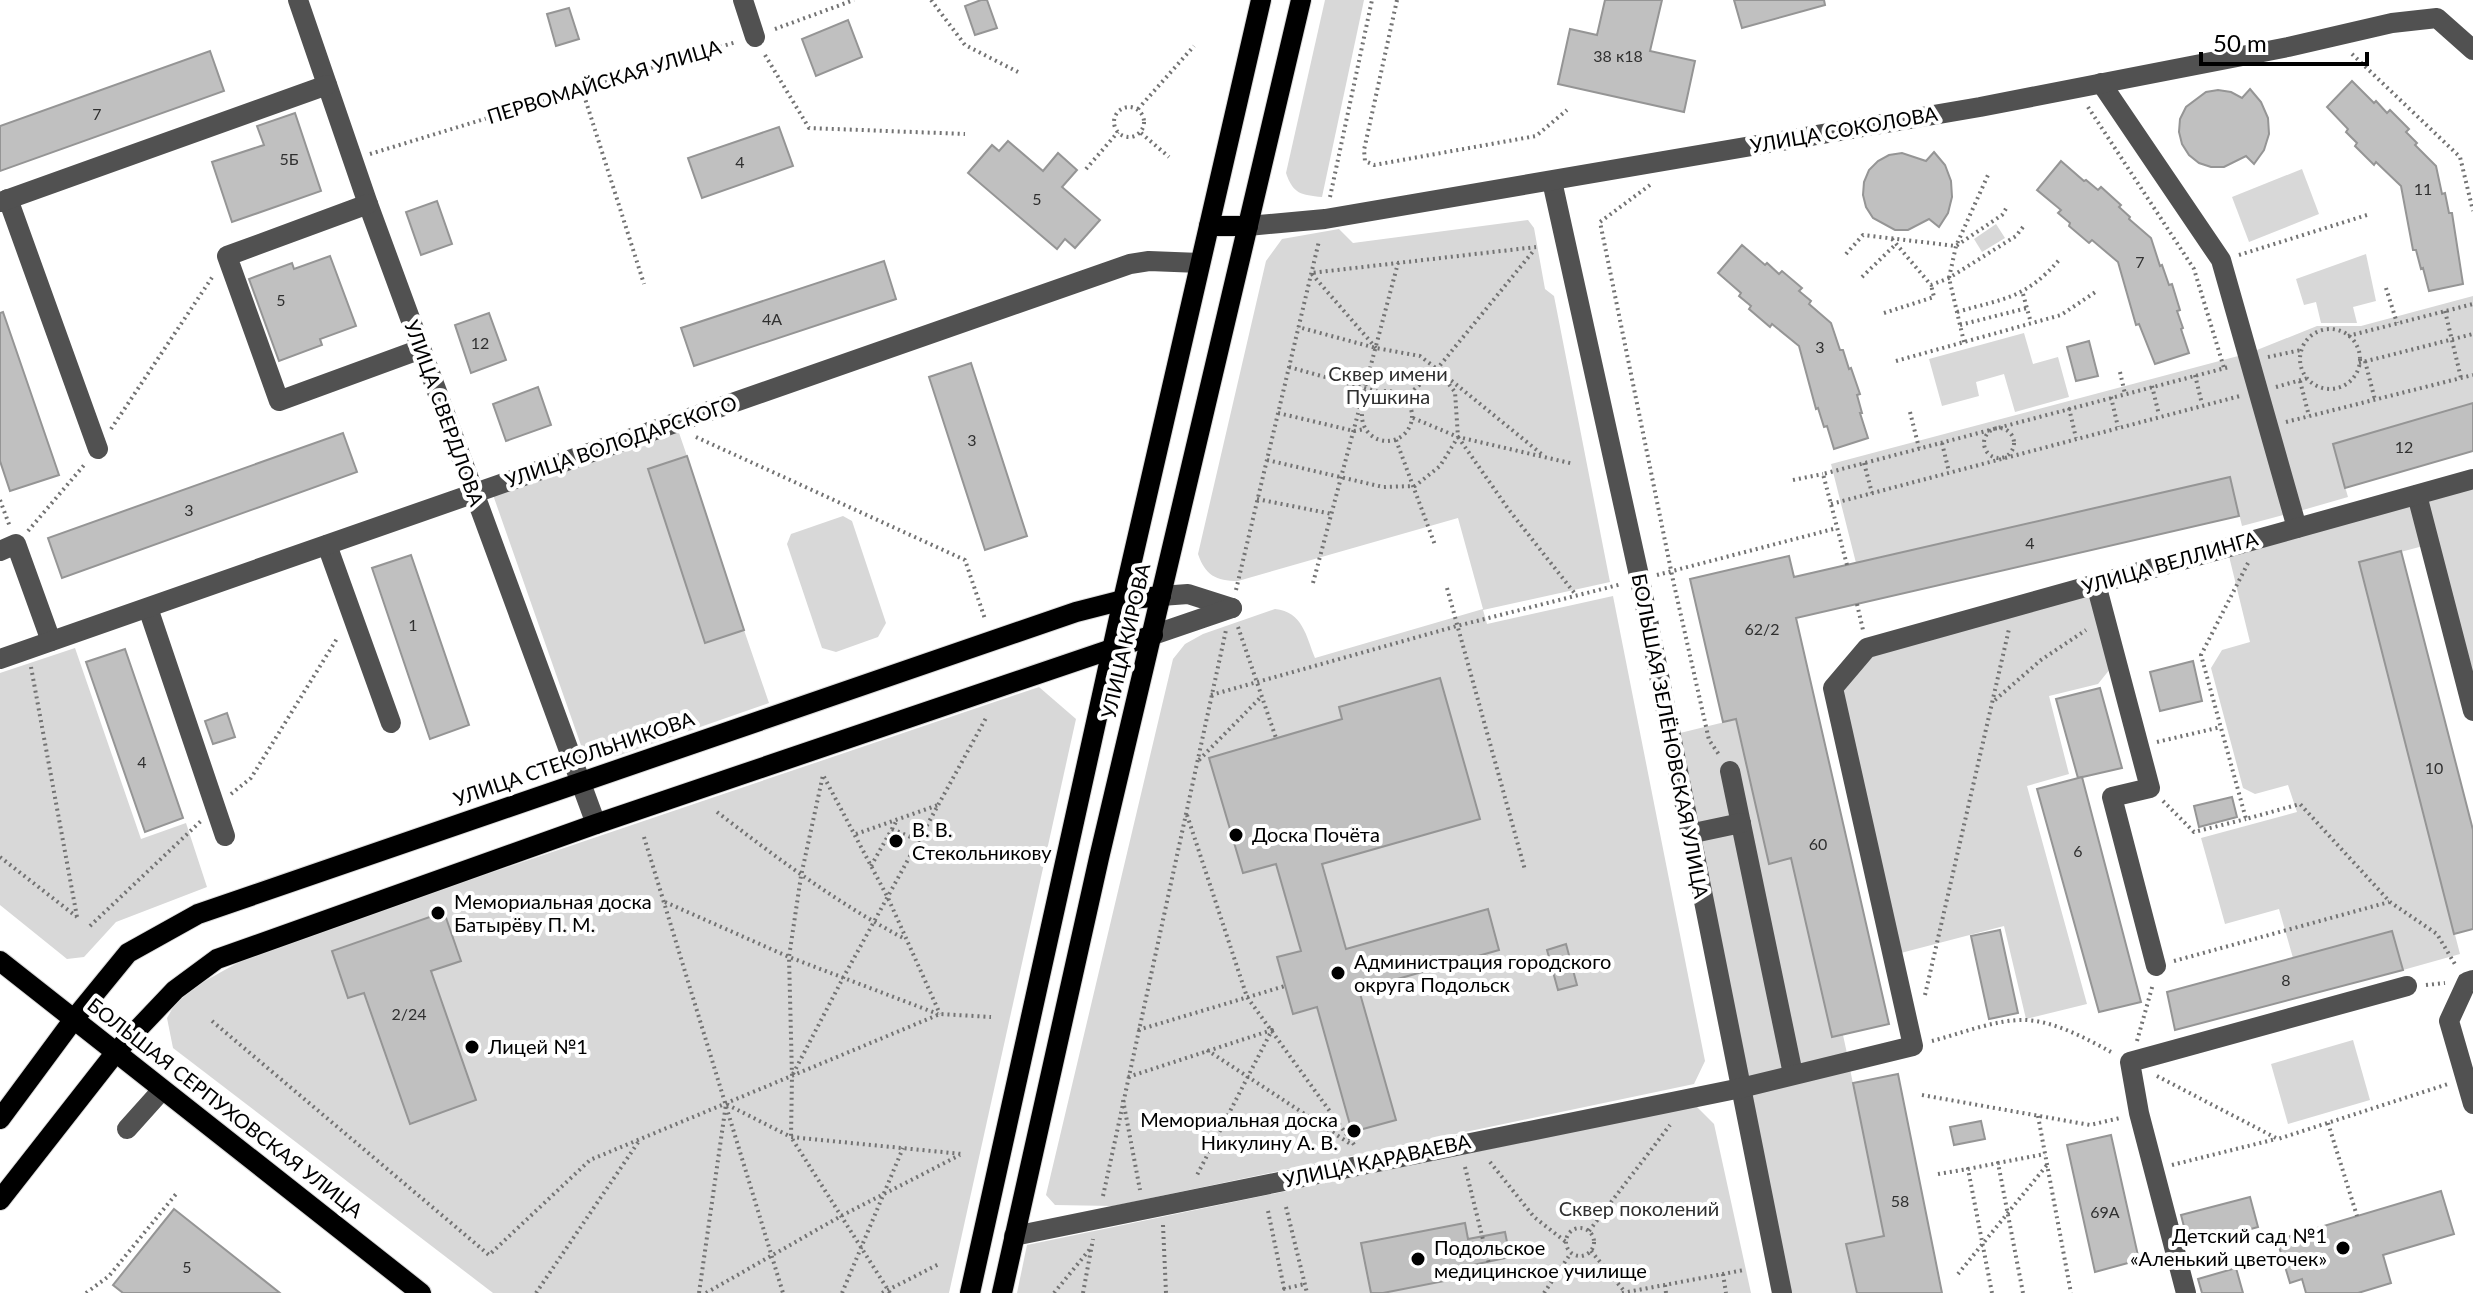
<svg xmlns="http://www.w3.org/2000/svg" width="2473" height="1293" font-family="Lato,sans-serif">
<rect width="100%" height="100%" fill="#fff"/>
<!-- green -->
<g fill="#d8d8d8">
<path d="M1325,0H1364L1322,197C1301,195 1293,194 1286,173Z"/>
<polygon points="2302,169 2319,214 2249,242 2232,197"/>
<path d="M1528,220L1534,228L1545,289L1554,296L1610,582L1483,610L1487,624L1613,596L1705,1061L1694,1084L1113,1206L1055,1205L1046,1195L1173,659L1185,644L1203,634L1275,609C1303,612 1306,636 1315,658L1483,609L1458,518L1238,581C1216,581 1205,575 1198,554L1266,261L1282,239L1339,229L1353,243Z"/>
<polygon points="1996,224 2005,238 1982,252 1974,239"/>
<polygon points="2366,254 2376,301 2353,307 2357,323 2321,323 2316,302 2304,305 2296,279"/>
<polygon points="2473,296 2473,403 2333,444 2348,497 2296,512 2252,352 2317,326 2361,326"/>
<polygon points="2024,333 2033,364 2058,357 2069,397 2015,412 2004,374 1976,382 1979,396 1942,406 1929,359"/>
<polygon points="2242,355 2287,514 2242,526 2230,477 1856,563 1831,464"/>
<polygon points="677,427 687,456 648,470 705,643 744,630 769,703 617,756 583,751 492,492"/>
<polygon points="2473,484 2473,699 2421,498"/>
<polygon points="2415,500 2427,545 2359,563 2460,954 2403,970 2391,931 2293,958 2279,909 2225,924 2201,838 2297,812 2288,785 2255,794 2243,788 2211,668 2222,650 2250,642 2228,552"/>
<polygon points="843,516 852,521 886,623 878,637 836,652 822,648 787,544 791,534"/>
<polygon points="2095,590 2114,664 2098,684 2049,696 2069,774 2027,786 2087,1004 2026,1019 2004,926 1897,954 1838,690 1871,651"/>
<polygon points="75,648 141,839 186,823 207,887 116,922 84,957 67,959 0,905 0,673"/>
<polygon points="1039,687 1076,719 949,1293 493,1293 173,1048 167,1018 180,995 257,952"/>
<polygon points="1737,719 1770,863 1791,858 1832,1037 1843,1035 1848,1058 1745,1084 1676,734"/>
<polygon points="2353,1040 2370,1100 2288,1124 2271,1064"/>
<polygon points="1849,1064 1884,1236 1847,1244 1857,1293 1790,1293 1748,1089"/>
<polygon points="1696,1106 1714,1124 1751,1293 1017,1293 1027,1245"/>
</g>
<!-- building -->
<g fill="#c0c0c0" stroke="#959595" stroke-width="2">
<polygon points="981,0 987,0 997,28 975,35 965,6"/>
<polygon points="1605,0 1662,0 1650,51 1695,61 1684,112 1558,84 1570,29 1597,35"/>
<polygon points="1734,0 1824,0 1825,5 1742,28"/>
<polygon points="569,8 579,39 556,46 547,14"/>
<polygon points="848,20 862,57 816,76 802,39"/>
<polygon points="210,51 224,91 0,171 0,126"/>
<polygon points="2352,81 2374,103 2376,101 2387,113 2390,110 2409,129 2406,132 2417,143 2415,145 2436,166 2442,194 2445,193 2449,213 2452,213 2463,284 2429,291 2423,268 2421,269 2416,250 2413,250 2401,186 2376,162 2374,165 2355,146 2357,143 2346,132 2348,129 2327,107"/>
<polygon points="2250,89 2261,102 2268,118 2269,134 2264,150 2254,164 2246,156 2224,167 2211,167 2199,163 2189,155 2182,144 2179,132 2180,119 2186,107 2206,92 2218,90 2231,92 2242,98"/>
<polygon points="295,113 321,191 232,222 212,162 264,145 257,126"/>
<polygon points="779,127 793,166 702,198 688,158"/>
<polygon points="1008,141 1043,171 1058,153 1077,170 1062,187 1100,220 1075,248 1065,239 1057,249 968,173 992,145 999,151"/>
<polygon points="1934,152 1945,165 1951,181 1952,197 1948,213 1939,227 1929,219 1908,230 1895,230 1873,218 1866,207 1863,195 1864,182 1869,170 1878,161 1889,155 1902,153 1926,161"/>
<polygon points="2061,161 2084,181 2086,180 2098,190 2101,187 2121,205 2119,207 2130,217 2129,219 2151,238 2160,266 2162,265 2169,285 2172,284 2180,310 2177,311 2183,328 2181,329 2189,353 2155,364 2139,324 2136,325 2118,262 2092,240 2089,243 2069,226 2070,223 2058,213 2061,210 2037,190"/>
<polygon points="437,201 452,244 421,255 406,212"/>
<polygon points="1742,245 1765,265 1767,263 1779,274 1782,271 1802,288 1799,291 1811,301 1809,304 1831,323 1840,350 1843,350 1849,369 1851,368 1860,394 1857,395 1862,413 1860,413 1868,438 1834,449 1827,426 1824,427 1818,408 1816,409 1799,346 1772,324 1770,327 1749,309 1751,306 1739,296 1741,293 1718,273"/>
<polygon points="330,256 356,326 320,339 322,345 279,361 249,279 292,263 294,269"/>
<polygon points="884,261 896,299 694,366 681,328"/>
<polygon points="3,312 59,475 10,491 0,461 0,313"/>
<polygon points="489,313 506,360 471,373 455,325"/>
<polygon points="2089,341 2098,376 2076,381 2067,347"/>
<polygon points="971,363 1027,536 985,550 929,377"/>
<polygon points="538,387 551,425 506,441 493,404"/>
<polygon points="2473,403 2473,451 2345,488 2333,444"/>
<polygon points="343,433 357,472 62,578 48,538"/>
<polygon points="687,456 744,630 705,643 648,469"/>
<polygon points="2230,477 2239,516 1796,618 1889,1024 1832,1037 1791,858 1769,864 1736,719 1723,722 1690,579 1789,556 1794,577"/>
<polygon points="2401,551 2473,830 2473,929 2454,934 2359,562"/>
<polygon points="411,555 469,725 430,739 372,568"/>
<polygon points="125,649 183,818 145,832 86,662"/>
<polygon points="2193,661 2202,701 2160,711 2150,672"/>
<polygon points="1440,678 1480,819 1322,864 1346,949 1488,909 1499,950 1359,990 1396,1120 1352,1132 1317,1007 1293,1014 1277,957 1301,951 1276,864 1243,873 1209,758 1342,719 1339,707"/>
<polygon points="2100,688 2122,768 2078,778 2056,699"/>
<polygon points="227,713 235,737 213,744 205,721"/>
<polygon points="2082,777 2141,1002 2099,1012 2037,789"/>
<polygon points="2232,797 2237,817 2199,827 2194,806"/>
<polygon points="444,912 461,961 431,971 476,1100 410,1124 364,993 348,998 332,951"/>
<polygon points="2000,930 2018,1013 1989,1019 1971,936"/>
<polygon points="2392,931 2403,970 2175,1030 2167,992"/>
<polygon points="1566,944 1577,985 1558,990 1547,950"/>
<polygon points="1898,1074 1935,1258 1942,1293 1857,1293 1846,1244 1884,1236 1853,1083"/>
<polygon points="1981,1121 1985,1139 1954,1145 1950,1127"/>
<polygon points="2111,1135 2139,1260 2095,1272 2067,1145"/>
<polygon points="2441,1191 2454,1234 2383,1255 2391,1283 2358,1293 2306,1293 2302,1279 2290,1283 2277,1240"/>
<polygon points="2250,1197 2258,1227 2189,1246 2181,1215"/>
<polygon points="174,1209 280,1293 123,1293 113,1285"/>
<polygon points="1465,1223 1468,1239 1505,1232 1510,1257 1473,1265 1475,1275 1383,1293 1371,1293 1361,1243"/>
<polygon points="2236,1268 2243,1293 2202,1293 2198,1279"/>
</g>
<g fill="none" stroke-linecap="round" stroke-linejoin="round">
<!-- major casing -->
<g stroke="#dbdbdb" stroke-width="22">
<g id="major">
<polyline points="1209,226 1248,226"/>
<polyline points="0,961 421,1293"/>
<polyline points="0,1119 74,1019 128,953 198,914 1076,612 1123,600 1161,596"/>
<polyline points="0,1200 116,1052 175,990 217,959 596,824 1153,635"/>
<polyline points="970,1293 1123,600 1261,0"/>
<polyline points="1002,1293 1099,858 1301,0"/>
</g>
</g>
<!-- path -->
<g stroke="#737373" stroke-width="4" stroke-dasharray="2 4" stroke-linecap="butt">
<polyline points="931,0 965,45 1018,72"/>
<polyline points="1397,0 1364,150 1365,161 1374,165 1536,136 1567,110"/>
<polyline points="775,29 854,0"/>
<polyline points="2352,54 2460,157 2473,211"/>
<polyline points="765,55 809,128 965,134"/>
<polyline points="582,89 644,284"/>
<circle cx="1129" cy="122" r="15"/>
<polyline points="2088,107 2194,269 2224,368"/>
<polyline points="1138,109 1194,46"/>
<polyline points="1141,133 1169,157"/>
<polyline points="370,154 736,42"/>
<polyline points="1086,169 1118,132"/>
<polyline points="1650,185 1600,222 1673,580 1709,740 1720,756"/>
<polyline points="1330,197 1372,0"/>
<polyline points="1892,239 1931,285 1949,278 2016,236 2023,227"/>
<polyline points="1846,254 1863,235 1956,246 2002,215 2007,207"/>
<polyline points="2239,255 2367,215"/>
<polyline points="1862,277 1896,244"/>
<polyline points="2386,288 2397,323"/>
<polyline points="2023,294 2031,323"/>
<polyline points="2445,311 2461,378"/>
<path d="M1957,312C2005,298 2025,299 2060,259"/>
<polyline points="1884,313 1934,297 1931,285"/>
<polyline points="1960,325 2027,308"/>
<circle cx="2330" cy="359" r="30"/>
<polyline points="2348,336 2473,304"/>
<polyline points="1964,342 1949,278 1956,246 1988,175"/>
<polyline points="1376,348 1311,273 1536,247"/>
<polyline points="2268,357 2301,350"/>
<polyline points="1896,361 2061,315 2097,291"/>
<polyline points="2365,361 2375,400"/>
<polyline points="2359,363 2473,334"/>
<polyline points="1289,367 1379,392"/>
<polyline points="2120,372 2125,394"/>
<polyline points="1442,373 1544,456"/>
<polyline points="2195,375 2202,404"/>
<polyline points="2300,381 2309,416"/>
<polyline points="2152,386 2159,415"/>
<polyline points="2276,387 2308,378"/>
<circle cx="1387" cy="416" r="25"/>
<polyline points="2111,397 2118,427"/>
<polyline points="1405,398 1437,369 1535,249"/>
<polyline points="2069,408 2076,438"/>
<polyline points="1910,412 1919,448"/>
<polyline points="1278,413 1354,431 1365,429"/>
<polyline points="1413,418 1458,437 1574,464"/>
<polyline points="2286,422 2473,375"/>
<circle cx="1999" cy="443" r="15"/>
<polyline points="111,429 213,276"/>
<polyline points="696,437 965,560 985,619"/>
<polyline points="1458,437 1509,510 1576,595"/>
<polyline points="1396,440 1435,545"/>
<polyline points="1942,443 1949,472"/>
<polyline points="1267,460 1383,487 1415,486 1440,466 1458,437 1455,392 1437,369 1420,356 1376,348 1298,327"/>
<polyline points="1864,463 1872,493"/>
<polyline points="1793,480 1823,474"/>
<polyline points="1257,499 1332,514"/>
<polyline points="0,500 10,527"/>
<polyline points="1831,504 2240,396"/>
<polyline points="28,531 85,464"/>
<polyline points="2248,563 2201,655 2246,819 2300,804 2390,902 2437,934 2456,966"/>
<polyline points="1847,565 1823,474 2229,367"/>
<polyline points="1657,575 1837,528"/>
<polyline points="1313,583 1398,263"/>
<polyline points="1447,588 1525,870"/>
<polyline points="1236,590 1319,241"/>
<polyline points="1857,604 1863,630"/>
<polyline points="1238,627 1276,738"/>
<polyline points="31,667 77,917"/>
<polyline points="1211,695 1457,626 1622,584"/>
<polyline points="1995,700 2041,660 2086,630"/>
<polyline points="2157,742 2221,727"/>
<polyline points="1199,760 1261,697"/>
<polyline points="231,794 251,778 338,637"/>
<polyline points="2163,801 2194,832 2246,819"/>
<path d="M717,812C777,858 837,903 905,939"/>
<polyline points="1187,815 1247,997 1355,1146"/>
<polyline points="892,829 920,841"/>
<polyline points="856,834 938,805"/>
<polyline points="644,837 783,1293"/>
<polyline points="0,857 77,917"/>
<polyline points="871,866 897,820"/>
<polyline points="665,902 789,957 938,1014"/>
<polyline points="90,926 201,821"/>
<polyline points="2174,961 2389,902"/>
<polyline points="2426,985 2445,983"/>
<polyline points="1925,995 2009,629"/>
<polyline points="212,1021 489,1255 590,1160 940,1014 991,1017"/>
<polyline points="1138,1030 1285,986"/>
<path d="M1932,1041C1959,1034 1997,1019 2025,1020C2055,1021 2087,1039 2113,1053"/>
<polyline points="2137,1041 2153,984"/>
<polyline points="1207,1050 1352,1145"/>
<polyline points="793,1074 843,978 986,718"/>
<polyline points="2157,1076 2278,1139 2448,1084"/>
<polyline points="1128,1077 1272,1030 1196,1177"/>
<polyline points="1922,1095 2090,1125 2120,1118"/>
<polyline points="1123,1100 1140,1190"/>
<polyline points="2038,1116 2071,1293"/>
<polyline points="2328,1123 2357,1216"/>
<polyline points="1490,1162 1534,1217 1566,1242"/>
<polyline points="2172,1165 2276,1139"/>
<polyline points="1465,1167 1491,1272"/>
<polyline points="1938,1174 1968,1169"/>
<polyline points="1103,1196 1226,630"/>
<polyline points="1286,1207 1307,1293"/>
<polyline points="1268,1211 1285,1293"/>
<polyline points="1163,1225 1166,1293"/>
<circle cx="1580" cy="1242" r="14"/>
<polyline points="1589,1231 1670,1125"/>
<polyline points="1591,1251 1625,1292"/>
<polyline points="1723,1274 1726,1293"/>
<polyline points="1958,1274 2047,1165"/>
<polyline points="1665,1285 1666,1293"/>
<polyline points="1283,1289 1305,1284"/>
<polyline points="86,1293 109,1276 176,1194"/>
<polyline points="536,1293 639,1141"/>
<polyline points="699,1293 726,1104 791,1137 962,1154"/>
<polyline points="706,1293 841,1216 960,1155"/>
<polyline points="842,1293 903,1148"/>
<polyline points="882,1293 939,1264"/>
<polyline points="890,1293 791,1137 792,1076 789,957 801,876 823,775 888,898 940,1014"/>
<polyline points="1054,1293 1090,1249"/>
<polyline points="1083,1293 1093,1239"/>
<polyline points="1544,1293 1571,1253"/>
<polyline points="1622,1293 1744,1270"/>
<polyline points="1992,1293 1968,1169 1998,1163"/>
<polyline points="2023,1293 1998,1163 2045,1154"/>
</g>
<!-- minor -->
<g stroke="#515151" stroke-width="20">
<polyline points="298,0 368,204 596,824"/>
<polyline points="743,0 755,37"/>
<polyline points="2101,83 2221,260 2297,528"/>
<polyline points="1552,181 1640,580 1782,1293"/>
<polyline points="8,199 98,449"/>
<polyline points="0,202 327,85"/>
<polyline points="368,204 227,256 279,401 421,349"/>
<polyline points="1248,226 1325,219 1980,107 2288,47 2392,23 2437,18 2473,50"/>
<polyline points="2417,495 2473,711"/>
<polyline points="327,545 391,723"/>
<polyline points="0,551 16,544 51,641"/>
<polyline points="2096,584 2150,788 2112,797 2156,966"/>
<polyline points="1161,596 1188,594 1232,608"/>
<polyline points="148,608 225,836"/>
<polyline points="1153,635 1232,608"/>
<polyline points="0,659 1130,264 1149,261 1200,263"/>
<polyline points="1730,771 1793,1074"/>
<polyline points="1689,834 1741,823"/>
<polyline points="2473,980 2467,982 2449,1021 2473,1104"/>
<polyline points="127,1129 162,1090"/>
<polyline points="1014,1236 1741,1088 1913,1046 1833,688 1867,648 2473,479"/>
<polyline points="2186,1293 2139,1113 2130,1062 2407,986"/>
</g>
<!-- major -->
<use href="#major" stroke="#000" stroke-width="20"/>
</g>
<!-- markers -->
<g fill="#000" stroke="#fff" stroke-width="3">
<circle cx="1236" cy="835" r="8"/>
<circle cx="896" cy="841" r="8"/>
<circle cx="438" cy="913" r="8"/>
<circle cx="1338" cy="973" r="8"/>
<circle cx="472" cy="1047" r="8"/>
<circle cx="1354" cy="1131" r="8"/>
<circle cx="2343" cy="1248" r="8"/>
<circle cx="1418" cy="1259" r="8"/>
</g>
<g text-anchor="middle" stroke-width="8" stroke-linejoin="round" paint-order="stroke">
<!-- number labels -->
<g font-size="16" fill="#303030">
<text x="1618" y="62">38 к18</text>
<text x="97" y="120">7</text>
<text x="289" y="165">5Б</text>
<text x="740" y="168">4</text>
<text x="2423" y="195">11</text>
<text x="1037" y="205">5</text>
<text x="2140" y="268">7</text>
<text x="281" y="306">5</text>
<text x="772" y="325">4А</text>
<text x="480" y="349">12</text>
<text x="1820" y="353">3</text>
<text x="972" y="446">3</text>
<text x="2404" y="453">12</text>
<text x="189" y="516">3</text>
<text x="2030" y="549">4</text>
<text x="413" y="631">1</text>
<text x="1762" y="635">62/2</text>
<text x="142" y="768">4</text>
<text x="2434" y="774">10</text>
<text x="1818" y="850">60</text>
<text x="2078" y="857">6</text>
<text x="2286" y="986">8</text>
<text x="409" y="1020">2/24</text>
<text x="1900" y="1207">58</text>
<text x="2105" y="1218">69А</text>
<text x="187" y="1273">5</text>
</g>
<!-- street labels -->
<g font-size="20" fill="#000" stroke="#fff">
<text transform="translate(604 82) rotate(-17)" y="7">ПЕРВОМАЙСКАЯ УЛИЦА</text>
<text transform="translate(1844 130) rotate(-10)" y="7">УЛИЦА СОКОЛОВА</text>
<text transform="translate(444 413) rotate(70)" y="7">УЛИЦА СВЕРДЛОВА</text>
<text transform="translate(621 442) rotate(-19)" y="7">УЛИЦА ВОЛОДАРСКОГО</text>
<text transform="translate(2170 563) rotate(-16)" y="7">УЛИЦА ВЕЛЛИНГА</text>
<text transform="translate(1126 641) rotate(-77)" y="7">УЛИЦА КИРОВА</text>
<text transform="translate(1670 736) rotate(79)" y="7">БОЛЬШАЯ ЗЕЛЁНОВСКАЯ УЛИЦА</text>
<text transform="translate(574 759) rotate(-19)" y="7">УЛИЦА СТЕКОЛЬНИКОВА</text>
<text transform="translate(225 1108) rotate(38)" y="7">БОЛЬШАЯ СЕРПУХОВСКАЯ УЛИЦА</text>
<text transform="translate(1377 1161) rotate(-12)" y="7">УЛИЦА КАРАВАЕВА</text>
</g>
<!-- park labels -->
<g font-size="20" fill="#2f2f2f" stroke="#fff">
<text x="1388" y="381">Сквер имени<tspan x="1388" dy="23">Пушкина</tspan></text>
<text x="1639" y="1216">Сквер поколений</text>
</g>
<!-- poi labels -->
<g font-size="20" fill="#000" stroke="#fff" text-anchor="start">
<text x="912" y="837">В. В.<tspan x="912" dy="23">Стекольникову</tspan></text>
<text x="1252" y="842">Доска Почёта</text>
<text x="454" y="909">Мемориальная доска<tspan x="454" dy="23">Батырёву П. М.</tspan></text>
<text x="1354" y="969">Администрация городского<tspan x="1354" dy="23">округа Подольск</tspan></text>
<text x="488" y="1054">Лицeй №1</text>
<text x="1338" y="1127" text-anchor="end">Мемориальная доска<tspan x="1338" dy="23">Никулину А. В.</tspan></text>
<text x="2327" y="1243" text-anchor="end">Детский сад №1<tspan x="2327" dy="23">«Аленький цветочек»</tspan></text>
<text x="1434" y="1255">Подольское<tspan x="1434" dy="23">медицинское училище</tspan></text>
</g>
</g>
<!-- scale -->
<path d="M2201 52v12h166v-12" fill="none" stroke="#000000" stroke-width="4"/>
<text x="2213" y="52" font-size="24" fill="#000000" stroke="#ffffff" stroke-width="6" paint-order="stroke">50 m</text>
</svg>
